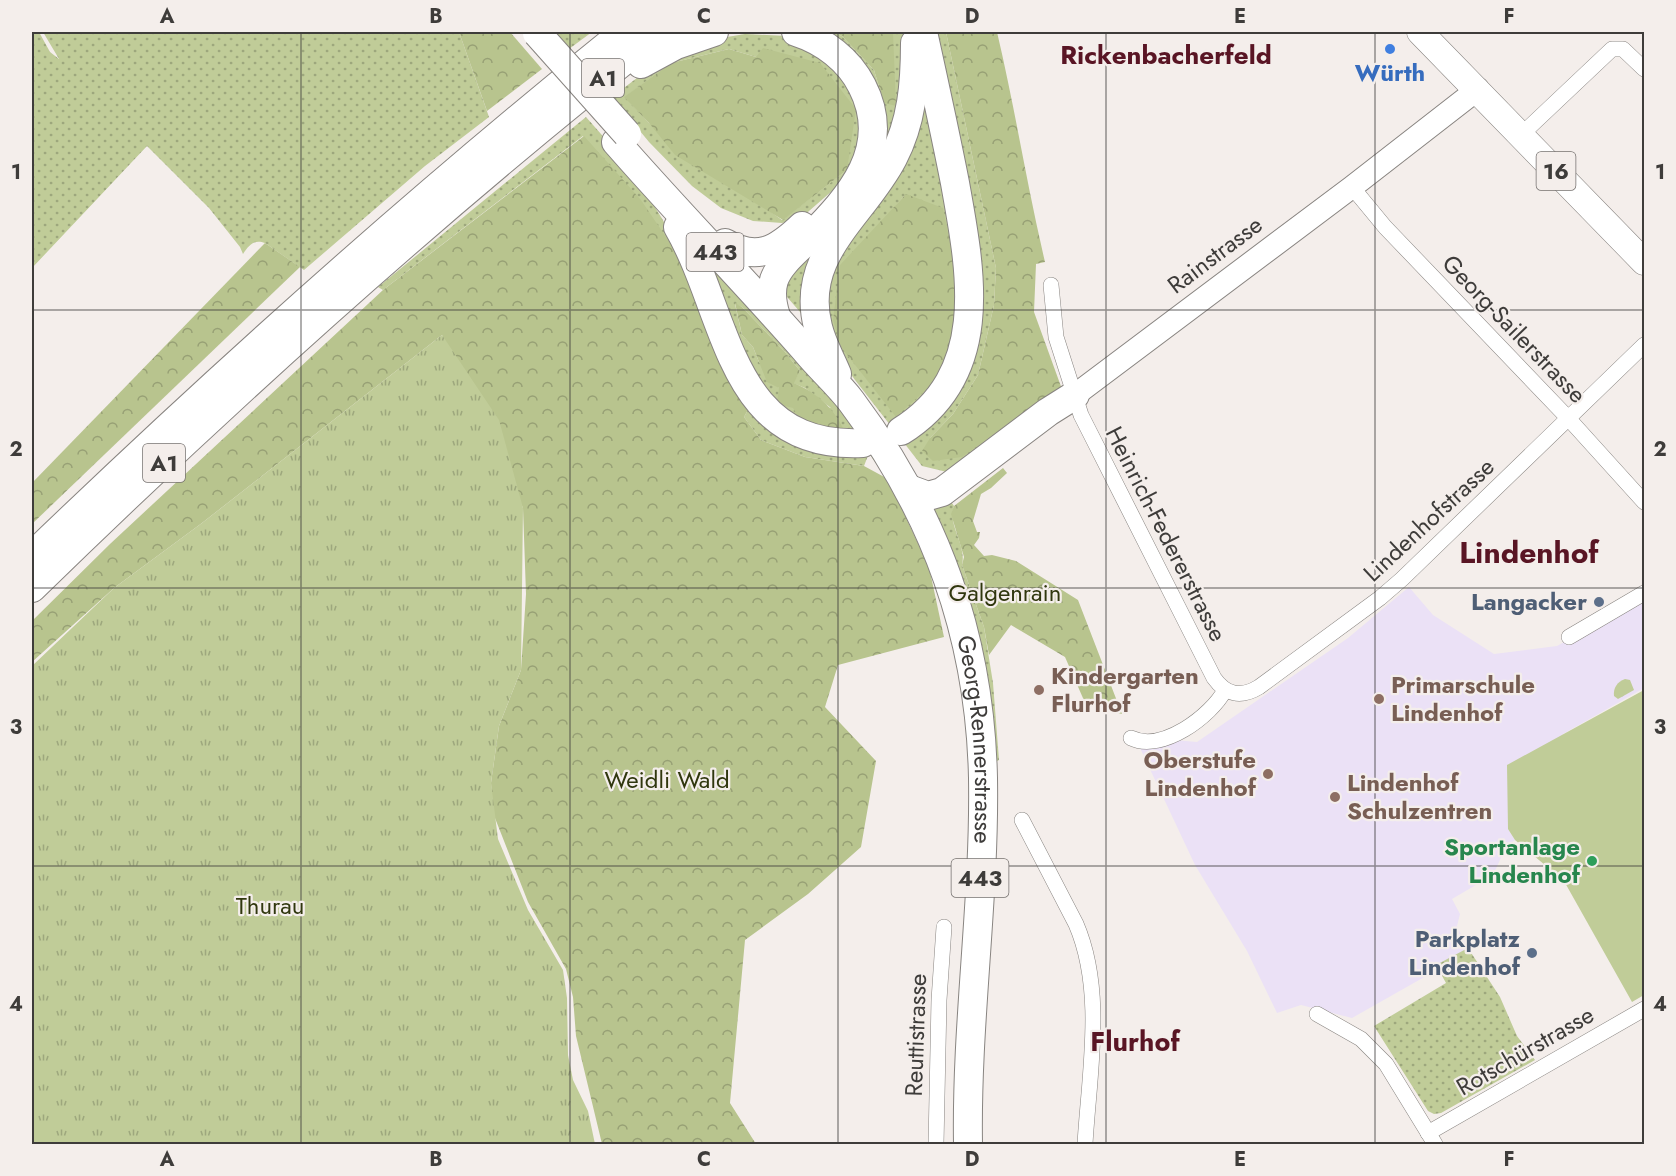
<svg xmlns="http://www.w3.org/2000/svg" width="1676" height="1176" font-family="Jost,sans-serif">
<defs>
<pattern id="grass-dots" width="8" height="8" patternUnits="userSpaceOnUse" patternTransform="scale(1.5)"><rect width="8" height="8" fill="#c0cc98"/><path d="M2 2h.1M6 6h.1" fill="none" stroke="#9da77d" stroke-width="1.8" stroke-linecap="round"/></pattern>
<pattern id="forest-crowns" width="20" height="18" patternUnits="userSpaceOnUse" patternTransform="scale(1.5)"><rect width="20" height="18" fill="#b8c48e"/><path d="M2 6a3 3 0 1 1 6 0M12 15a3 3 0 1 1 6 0" fill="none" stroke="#97a075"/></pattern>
<pattern id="park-tufts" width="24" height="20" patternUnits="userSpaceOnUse" patternTransform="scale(1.5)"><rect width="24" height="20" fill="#c0cc98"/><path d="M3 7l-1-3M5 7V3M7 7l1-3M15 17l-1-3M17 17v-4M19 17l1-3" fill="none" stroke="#9da77d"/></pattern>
</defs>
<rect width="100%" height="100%" fill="#f4eeeb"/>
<!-- education -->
<polygon fill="#ebe1f6" points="1409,587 1433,615 1494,654 1557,646 1644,597 1644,688 1563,734 1508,829 1515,840 1506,847 1493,875 1452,899 1460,914 1457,926 1468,948 1435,971 1352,1018 1301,1005 1277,1013 1247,951 1195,865 1140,748 1174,740 1197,742 1348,638"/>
<!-- grass -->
<g fill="url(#grass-dots)" fill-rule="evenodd">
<path d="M32,32H39L50,52L59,59L43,32H459L489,117L425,166L304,270L265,243C254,239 249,245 243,254L240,247L209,208L147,146L32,268V44L33,45Z"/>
<polygon points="554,32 592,32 569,49"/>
<polygon points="812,32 833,32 842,36 874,70 884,103 893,32 909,32 905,105 807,320 781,290 881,141"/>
<path d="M932,32H946L996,268L994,305L978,375L953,414L930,438L1028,410L947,472L922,466L855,380L848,370L821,301L921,74L946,160L961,340L971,353ZM905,195L833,320L885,218Z"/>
<path d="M745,34L787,36L844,68L866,120L848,177L801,218L782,223L753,221L721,208L692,186L649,142L612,97L650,68L715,39ZM729,49L756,57L847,170L782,220L649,123L625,97L671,63Z"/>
<path d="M586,117C628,163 664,214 689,271L583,136L383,290L378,287Z"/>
<path d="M685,228L816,371L889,475L875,462L869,453L864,466L805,457L761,440L744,417L750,406L764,403ZM735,304L742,307L785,352L800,371L793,383L805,388L831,408L779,394V388L759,362L753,347L742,335Z"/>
<path d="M947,496L954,506C947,525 967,545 962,565L984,627L993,683L999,760L990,765L928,505Z"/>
<polygon points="1468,948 1500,997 1517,1036 1535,1060 1441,1113 1434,1114 1428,1111 1374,1026 1446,983 1436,965"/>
</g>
<!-- forest -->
<g fill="url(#forest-crowns)">
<polygon points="459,32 510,32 542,69 487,111"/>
<polygon points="833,32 893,32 896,106 884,103 874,70 842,36"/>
<path d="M946,32H997C1015,108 1027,186 1045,262L1036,264L1034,312L1063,392L1028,410L962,457L933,461L922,451L930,438L953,414L978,375L994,305L996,268Z"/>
<polygon points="763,48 820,63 856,109 847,170 783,220 675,155 649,123 624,97 671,63 729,49 756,57"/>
<polygon points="584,136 641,200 689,271 750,406 744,417 761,440 805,457 864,466 888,479 929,567 944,637 838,665 825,707 876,761 861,847 808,894 745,940 730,1103 756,1144 602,1144 576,1036 573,997 566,969 528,902 493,813 491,783 499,726 521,670 526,594 523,508 442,335 202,523 114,588 32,662 32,621 110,544 383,290"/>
<polygon points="906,194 943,208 952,252 959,310 940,377 896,417 841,347 833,320 840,265"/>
<polygon points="265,243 300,267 32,524 32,483"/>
<path d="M735,303L742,307L785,352L800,371L794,383C817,393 833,407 844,430L817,425L799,418L793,408L777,404L779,388L767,382L753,347L742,335Z"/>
<polygon points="1003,468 1007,473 991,488 981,494 973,521 977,532 980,532 979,538 974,545 984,556 992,555 1016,561 1078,600 1122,714 1086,705 1065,657 1011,625 989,655 984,627 962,565 964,557 951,514 954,506"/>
</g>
<!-- park -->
<g fill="url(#park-tufts)">
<polygon points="442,335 499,420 523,508 521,670 499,726 491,783 498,839 528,910 563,970 567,998 568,1055 573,1080 588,1111 595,1144 32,1144 32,666 114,588 202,523"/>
<path d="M1625,679L1630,680L1634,690L1618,699L1614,696C1613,688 1617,682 1625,679Z"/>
</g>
<!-- pitch -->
<polygon fill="#c0cc98" points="1644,690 1644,995 1632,1002 1564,881 1515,840 1508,829 1507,765"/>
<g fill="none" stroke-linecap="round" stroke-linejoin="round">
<!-- street casing -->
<g stroke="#888480" stroke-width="16">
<g id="street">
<polyline points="1521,135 1612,49 1623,49 1644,69"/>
<polyline points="1352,187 1385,227 1568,418 1644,502"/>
<path d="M1051,285L1056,337L1081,415L1214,678C1226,695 1241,698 1259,687L1380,598L1402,579L1644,345"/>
<polyline points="1569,637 1644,593"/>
<path d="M1131,738C1162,753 1211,716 1225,690"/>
<path d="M1022,820L1076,924C1105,991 1089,1074 1085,1144"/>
<polyline points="1317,1014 1361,1039 1386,1064 1435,1144"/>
<polyline points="1428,1133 1644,1009"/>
<polyline points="936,1144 939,1000 944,927"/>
</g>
</g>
<!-- secondary casing -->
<g stroke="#888480" stroke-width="24">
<polyline id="secondary" points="1075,395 1352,187 1478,89"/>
</g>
<!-- primary casing -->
<g stroke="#888480" stroke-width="27">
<polyline id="primary" points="1420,32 1644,262"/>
</g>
<!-- highway casing -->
<g stroke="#888480" stroke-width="30">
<g id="highway">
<polyline points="641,64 676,45 714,32"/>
<path id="s1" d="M616,142C678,213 744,280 806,351C820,368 838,384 851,401C936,514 980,637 983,778C985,900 966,1022 968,1144"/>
<path d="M678,227C729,315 728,450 863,443"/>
<path d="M725,243C757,262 777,250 802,226"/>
<path d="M776,316C772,304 770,293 774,280C780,263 797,251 809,238C850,197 894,148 862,86C849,60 824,41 796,32"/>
<path d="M837,374C831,359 822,344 818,327C799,254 863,216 893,158C912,122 915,83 915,43"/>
<path d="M901,431C992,374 971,272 955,183C945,132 934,82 923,32"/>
<polyline points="909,489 928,496 942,492 1048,412 1075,395"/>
<path d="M32,556C222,373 419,197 624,32"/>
<path d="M32,588C232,393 441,205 660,32"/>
</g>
</g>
<!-- street -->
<use href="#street" stroke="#fff" stroke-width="15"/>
<!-- secondary -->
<use href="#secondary" stroke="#fff" stroke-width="22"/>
<!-- primary -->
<use href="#primary" stroke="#fff" stroke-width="26"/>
<!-- highway -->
<use href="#highway" stroke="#fff" stroke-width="28"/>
<!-- highway-bridge casing -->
<g stroke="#888480" stroke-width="30" stroke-linecap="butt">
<polyline id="highway-bridge" points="537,33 627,134"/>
</g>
<!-- highway-bridge -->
<use href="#highway-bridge" stroke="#fff" stroke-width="28"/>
</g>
<!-- grid -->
<path fill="none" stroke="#3e3c3a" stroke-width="1.5" stroke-opacity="0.55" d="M301,32V1144M570,32V1144M838,32V1144M1106,32V1144M1375,32V1144M32,310H1644M32,588H1644M32,866H1644"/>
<!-- markers -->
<circle fill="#3f7fe0" stroke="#f4eeeb" stroke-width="2" cx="1390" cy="49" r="6"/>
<g fill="#5c6f8a" stroke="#f4eeeb" stroke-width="2">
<circle cx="1599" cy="602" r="6"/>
<circle cx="1532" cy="953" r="6"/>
</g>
<g fill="#8d6e63" stroke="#f4eeeb" stroke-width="2">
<circle cx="1039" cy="690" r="6"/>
<circle cx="1379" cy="699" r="6"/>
<circle cx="1268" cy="774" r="6"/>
<circle cx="1335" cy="797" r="6"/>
</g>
<circle fill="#2e9e5b" stroke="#f4eeeb" stroke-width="2" cx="1592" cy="861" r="6"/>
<g text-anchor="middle" stroke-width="4.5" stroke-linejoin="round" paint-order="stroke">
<!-- shield labels -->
<g fill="#f4eeeb" stroke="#75716f" stroke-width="1.5">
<rect x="582" y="59" width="42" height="38" rx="4.5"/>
<rect x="1536.5" y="152" width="39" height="38" rx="4.5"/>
<rect x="686.5" y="233" width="57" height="38" rx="4.5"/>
<rect x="143" y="444" width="42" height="38" rx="4.5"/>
<rect x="951.5" y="859" width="57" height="38" rx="4.5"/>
</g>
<g font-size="22" font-weight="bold" fill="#3e3c3a">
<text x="603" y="86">A1</text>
<text x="1556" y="179">16</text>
<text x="715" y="260">443</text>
<text x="164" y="471">A1</text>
<text x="980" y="886">443</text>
</g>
<!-- shop labels -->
<g font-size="24" font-weight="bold" fill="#366cbe" stroke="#f4eeeb">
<text x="1390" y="81">Würth</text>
</g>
<!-- street labels -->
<g font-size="24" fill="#3e3c3a" stroke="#f4eeeb">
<text transform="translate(1215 255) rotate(-37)" y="8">Rainstrasse</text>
<text transform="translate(1514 329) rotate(46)" y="8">Georg-Sailerstrasse</text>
<text transform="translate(1429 520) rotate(-43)" y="8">Lindenhofstrasse</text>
<text transform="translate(1166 534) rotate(63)" y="8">Heinrich-Federerstrasse</text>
<text dy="8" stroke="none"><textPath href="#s1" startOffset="717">Georg-Rennerstrasse</textPath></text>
<text transform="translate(916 1035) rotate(-88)" y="8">Reuttistrasse</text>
<text transform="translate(1525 1051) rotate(-30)" y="8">Rotschürstrasse</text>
</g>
<!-- park labels -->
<g font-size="24" fill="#30370e" stroke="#f4eeeb">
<text x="1005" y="601">Galgenrain</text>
<text x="667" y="788">Weidli Wald</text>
<text x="270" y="914">Thurau</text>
</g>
<!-- service labels -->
<g font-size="24" font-weight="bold" fill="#4e5e75" stroke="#f4eeeb" text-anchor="end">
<text x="1587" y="610">Langacker</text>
<text x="1520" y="947">Parkplatz<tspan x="1520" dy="28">Lindenhof</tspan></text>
</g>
<!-- education labels -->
<g font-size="24" font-weight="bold" fill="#785e54" stroke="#f4eeeb" text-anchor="start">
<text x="1051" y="684">Kindergarten<tspan x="1051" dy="28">Flurhof</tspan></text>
<text x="1391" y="693">Primarschule<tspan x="1391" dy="28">Lindenhof</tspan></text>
<text x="1256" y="768" text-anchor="end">Oberstufe<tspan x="1256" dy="28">Lindenhof</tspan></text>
<text x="1347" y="791">Lindenhof<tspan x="1347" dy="28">Schulzentren</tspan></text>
</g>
<!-- leisure labels -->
<g font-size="24" font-weight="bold" fill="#27864d" stroke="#f4eeeb" text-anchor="end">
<text x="1580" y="855">Sportanlage<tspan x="1580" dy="28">Lindenhof</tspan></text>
</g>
<!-- neighbourhood labels -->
<g font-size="26" font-weight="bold" fill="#591524" stroke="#f4eeeb">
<text x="1166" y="64">Rickenbacherfeld</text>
</g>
<!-- quarter labels -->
<g font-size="27" font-weight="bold" fill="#591524" stroke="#f4eeeb">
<text x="1135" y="1051">Flurhof</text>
</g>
<!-- district labels -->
<g font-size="30" font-weight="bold" fill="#591524" stroke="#f4eeeb">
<text x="1529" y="563">Lindenhof</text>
</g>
</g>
<!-- border -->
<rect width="1676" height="1176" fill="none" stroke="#f4eeeb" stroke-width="66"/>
<rect x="33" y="33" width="1610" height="1110" fill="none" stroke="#3e3c3a" stroke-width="2"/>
<g font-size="20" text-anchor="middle" font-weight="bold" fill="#3e3c3a">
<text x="167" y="23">A</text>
<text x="436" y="23">B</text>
<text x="704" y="23">C</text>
<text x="972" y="23">D</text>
<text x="1240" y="23">E</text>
<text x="1509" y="23">F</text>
<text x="16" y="179">1</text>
<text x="1660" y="179">1</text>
<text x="16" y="456">2</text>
<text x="1660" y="456">2</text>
<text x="16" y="734">3</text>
<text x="1660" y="734">3</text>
<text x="16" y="1011">4</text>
<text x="1660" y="1011">4</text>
<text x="167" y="1166">A</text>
<text x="436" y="1166">B</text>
<text x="704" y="1166">C</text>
<text x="972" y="1166">D</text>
<text x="1240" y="1166">E</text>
<text x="1509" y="1166">F</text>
</g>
</svg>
